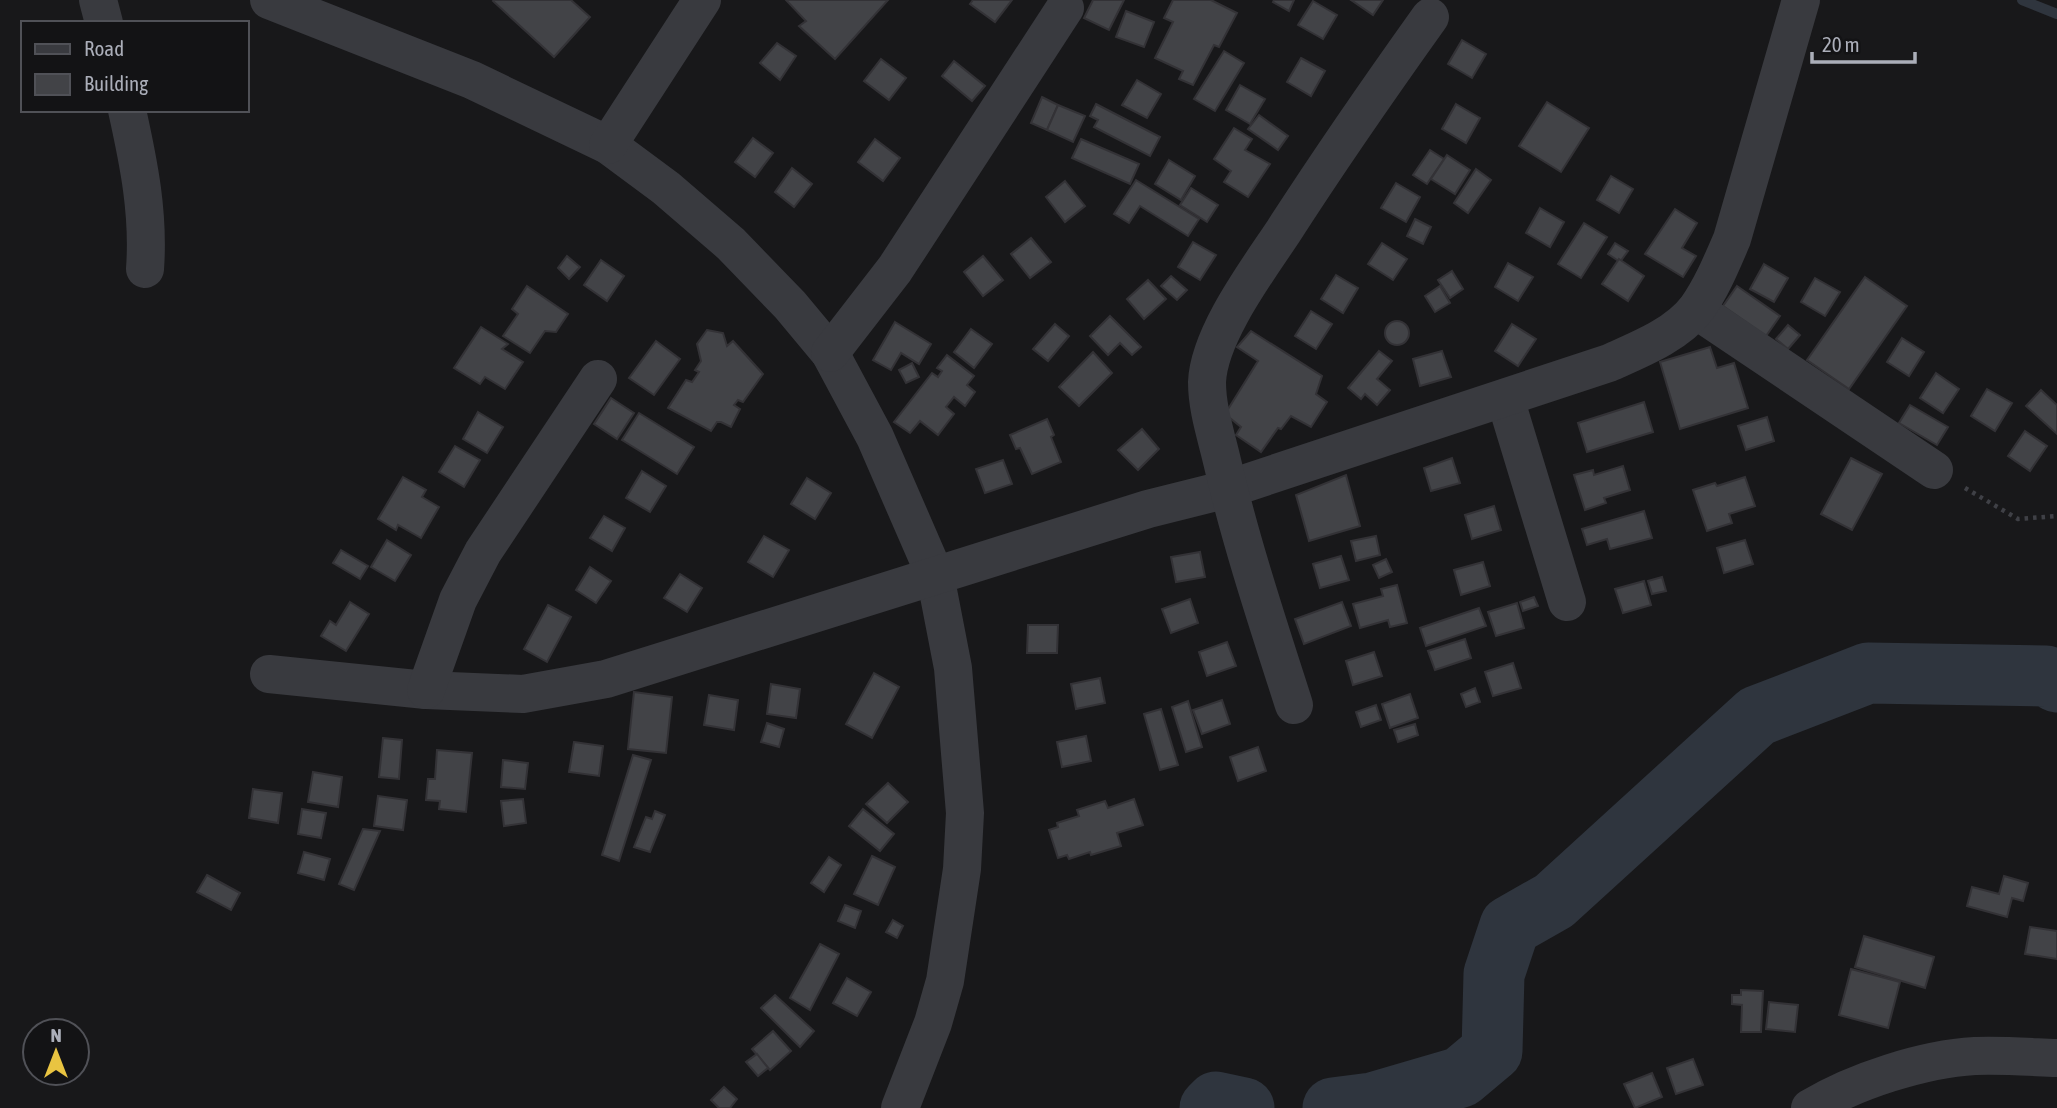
<svg xmlns="http://www.w3.org/2000/svg" width="2057" height="1108" font-family="'Asap Condensed',sans-serif">
<rect width="100%" height="100%" fill="#18181a"/>
<g fill="none" stroke-linecap="round" stroke-linejoin="round">
<!-- stream -->
<polyline stroke="#2f353e" stroke-width="10" points="2022,0 2057,14"/>
<!-- river -->
<g stroke="#2f353e" stroke-width="61">
<polyline points="1210,1108 1216,1102 1244,1108"/>
<polyline points="1333,1108 1372,1103 1461,1077 1492,1051 1494,974 1510,926 1554,901 1757,716 1868,673 2046,676 2057,682"/>
</g>
</g>
<!-- building -->
<g fill="#424347" stroke="#333236" stroke-width="2">
<polygon points="494,0 571,0 590,17 554,57 493,1"/>
<polygon points="786,0 888,0 835,59 799,26 806,21"/>
<polygon points="973,0 1012,0 995,22 970,4"/>
<polygon points="1093,0 1124,0 1109,30 1084,18"/>
<polygon points="1173,0 1211,0 1237,13 1219,47 1214,45 1193,85 1179,79 1183,71 1155,58 1173,22 1164,18"/>
<polygon points="1274,0 1294,0 1289,11 1273,2"/>
<polygon points="1351,0 1383,0 1373,15"/>
<polygon points="1313,1 1337,15 1323,39 1298,25"/>
<polygon points="1126,11 1154,22 1144,47 1116,37"/>
<polygon points="1462,40 1486,54 1472,78 1448,64"/>
<polygon points="777,43 796,56 780,80 760,63"/>
<polygon points="1224,51 1244,63 1215,111 1194,99"/>
<polygon points="1301,58 1325,71 1311,96 1287,82"/>
<polygon points="881,59 906,78 889,100 864,81"/>
<polygon points="954,61 985,86 972,101 942,76"/>
<polygon points="1137,80 1161,94 1147,118 1122,105"/>
<polygon points="1240,85 1265,99 1250,124 1226,110"/>
<polygon points="1042,97 1058,105 1047,130 1031,123"/>
<polygon points="1547,102 1589,128 1561,172 1519,146"/>
<polygon points="1096,104 1160,137 1150,156 1094,127 1098,120 1090,116"/>
<polygon points="1456,104 1480,118 1466,143 1442,129"/>
<polygon points="1058,105 1085,116 1073,142 1047,130"/>
<polygon points="1259,115 1288,136 1278,150 1248,129"/>
<polygon points="1234,128 1252,139 1245,150 1270,164 1248,197 1224,182 1231,171 1214,159"/>
<polygon points="753,138 773,153 755,177 735,162"/>
<polygon points="875,139 900,158 883,181 858,162"/>
<polygon points="1081,139 1139,164 1130,184 1072,158"/>
<polygon points="1430,150 1444,159 1427,184 1413,175"/>
<polygon points="1447,155 1470,170 1455,194 1431,179"/>
<polygon points="1169,160 1195,176 1181,200 1155,184"/>
<polygon points="792,168 812,184 794,207 775,192"/>
<polygon points="1476,169 1491,180 1468,213 1454,203"/>
<polygon points="1611,176 1633,189 1619,213 1597,200"/>
<polygon points="1136,180 1199,219 1188,236 1140,206 1129,223 1114,214"/>
<polygon points="1065,181 1085,206 1065,222 1046,197"/>
<polygon points="1396,183 1420,197 1406,222 1381,208"/>
<polygon points="1191,188 1218,205 1207,222 1180,205"/>
<polygon points="1540,208 1564,222 1550,247 1526,233"/>
<polygon points="1675,209 1697,223 1682,248 1696,256 1683,277 1645,254"/>
<polygon points="1415,219 1431,227 1423,244 1407,236"/>
<polygon points="1584,223 1607,237 1581,278 1558,264"/>
<polygon points="1031,238 1051,262 1030,278 1011,254"/>
<polygon points="1193,242 1216,255 1200,280 1178,267"/>
<polygon points="1382,243 1407,259 1393,280 1368,264"/>
<polygon points="1615,243 1628,251 1620,262 1608,254"/>
<polygon points="567,256 580,267 569,279 558,268"/>
<polygon points="983,256 1003,280 983,296 964,272"/>
<polygon points="1619,259 1644,276 1628,301 1602,284"/>
<polygon points="601,260 624,276 607,301 584,285"/>
<polygon points="1508,263 1533,277 1518,301 1495,287"/>
<polygon points="1764,264 1788,278 1774,302 1750,289"/>
<polygon points="1452,271 1463,289 1450,298 1438,280"/>
<polygon points="1336,275 1358,288 1343,313 1321,299"/>
<polygon points="1171,276 1187,290 1177,300 1161,286"/>
<polygon points="1865,277 1907,306 1849,389 1807,360"/>
<polygon points="1815,278 1840,292 1825,316 1801,302"/>
<polygon points="1148,280 1166,299 1144,319 1127,299"/>
<polygon points="527,286 568,314 556,332 545,331 530,353 503,336 518,314 512,309"/>
<polygon points="1440,286 1450,303 1435,312 1425,296"/>
<polygon points="1737,286 1780,316 1766,336 1723,306"/>
<polygon points="1311,311 1332,324 1316,349 1295,336"/>
<polygon points="1110,316 1141,347 1132,355 1120,343 1108,355 1090,336"/>
<circle cx="1397" cy="333" r="12"/>
<polygon points="895,322 931,344 919,364 901,353 891,370 873,360"/>
<polygon points="1055,324 1069,336 1048,361 1033,349"/>
<polygon points="1512,324 1536,339 1518,366 1495,351"/>
<polygon points="1788,325 1800,335 1788,349 1776,339"/>
<polygon points="481,327 508,344 502,349 523,362 505,389 485,377 480,384 454,368"/>
<polygon points="971,329 992,344 974,368 954,352"/>
<polygon points="707,330 723,333 727,346 733,341 763,374 743,402 738,400 734,405 740,409 731,427 721,422 717,422 711,431 668,408 686,380 692,382 699,372 695,370 701,361 697,344"/>
<polygon points="1251,331 1322,376 1316,394 1327,402 1311,427 1291,416 1281,429 1278,428 1261,452 1236,435 1241,427 1225,414 1258,361 1237,347"/>
<polygon points="1902,338 1924,352 1909,376 1887,362"/>
<polygon points="656,341 680,359 654,395 629,378"/>
<polygon points="1710,347 1717,368 1734,363 1748,408 1680,429 1660,362"/>
<polygon points="1379,351 1392,361 1377,379 1390,390 1377,405 1365,394 1361,399 1348,388"/>
<polygon points="1442,351 1451,377 1420,386 1413,359"/>
<polygon points="1093,352 1112,373 1079,406 1059,387"/>
<polygon points="947,355 974,376 967,385 975,392 965,406 954,397 946,407 954,414 938,435 920,421 910,433 894,422 932,373 938,377 942,371 937,368"/>
<polygon points="912,363 919,377 906,383 899,370"/>
<polygon points="1936,373 1959,389 1943,413 1920,398"/>
<polygon points="1987,389 2012,403 1995,431 1971,416"/>
<polygon points="2041,390 2057,405 2057,434 2026,406"/>
<polygon points="611,398 634,413 617,439 594,424"/>
<polygon points="1644,402 1653,432 1587,452 1578,423"/>
<polygon points="1910,405 1948,427 1937,445 1899,423"/>
<polygon points="478,412 503,427 487,453 463,439"/>
<polygon points="639,413 694,447 677,474 622,440"/>
<polygon points="1767,417 1774,441 1746,450 1738,426"/>
<polygon points="1047,419 1054,435 1051,437 1061,462 1032,474 1020,448 1016,449 1010,435"/>
<polygon points="1142,429 1159,449 1138,470 1118,450"/>
<polygon points="2025,431 2047,446 2030,471 2008,456"/>
<polygon points="455,446 480,460 464,487 439,472"/>
<polygon points="1452,458 1460,483 1431,491 1424,468"/>
<polygon points="1851,458 1882,474 1852,530 1821,514"/>
<polygon points="1003,460 1012,484 985,493 976,469"/>
<polygon points="1623,466 1630,490 1604,498 1606,503 1585,510 1574,475 1593,470 1594,475"/>
<polygon points="642,471 666,486 650,512 626,498"/>
<polygon points="1346,475 1360,526 1309,541 1296,495"/>
<polygon points="403,477 426,490 422,497 439,507 421,538 398,525 396,530 378,519"/>
<polygon points="1745,477 1755,506 1729,514 1732,523 1707,531 1693,490 1715,483 1717,486"/>
<polygon points="807,478 831,493 815,519 791,504"/>
<polygon points="1494,506 1501,530 1472,539 1465,515"/>
<polygon points="1644,511 1652,538 1610,549 1607,539 1587,545 1582,529"/>
<polygon points="604,516 625,528 612,551 590,538"/>
<polygon points="764,536 789,550 773,577 748,562"/>
<polygon points="1376,536 1380,555 1356,561 1351,541"/>
<polygon points="387,540 411,555 395,581 371,567"/>
<polygon points="1745,540 1753,564 1724,573 1717,548"/>
<polygon points="341,550 368,566 360,579 333,563"/>
<polygon points="1200,552 1205,577 1176,582 1171,557"/>
<polygon points="1341,556 1349,580 1320,588 1313,564"/>
<polygon points="1386,559 1392,572 1379,578 1373,565"/>
<polygon points="1483,562 1490,586 1461,595 1454,570"/>
<polygon points="590,567 611,581 596,603 576,590"/>
<polygon points="680,574 702,588 687,612 664,598"/>
<polygon points="1662,577 1666,591 1652,594 1648,581"/>
<polygon points="1644,581 1651,605 1623,613 1615,589"/>
<polygon points="1397,585 1407,623 1390,627 1388,620 1360,628 1353,604 1383,596 1381,589"/>
<polygon points="1534,597 1538,606 1523,611 1520,602"/>
<polygon points="1190,599 1198,623 1171,633 1162,609"/>
<polygon points="350,602 369,614 346,651 321,636 330,621 336,625"/>
<polygon points="1342,602 1351,626 1304,644 1295,619"/>
<polygon points="1517,603 1524,628 1496,636 1488,612"/>
<polygon points="548,605 571,617 547,662 524,649"/>
<polygon points="1479,608 1486,626 1426,646 1420,628"/>
<polygon points="1028,625 1058,625 1057,653 1027,653"/>
<polygon points="1465,639 1471,658 1435,670 1428,651"/>
<polygon points="1227,642 1236,666 1207,676 1199,652"/>
<polygon points="1374,652 1382,676 1353,685 1346,661"/>
<polygon points="1513,663 1521,688 1493,696 1485,672"/>
<polygon points="874,673 899,687 872,738 846,724"/>
<polygon points="1100,678 1105,703 1076,709 1071,684"/>
<polygon points="771,684 800,689 796,718 767,714"/>
<polygon points="1475,688 1480,702 1466,707 1461,694"/>
<polygon points="634,692 672,697 666,753 628,749"/>
<polygon points="1410,694 1418,718 1390,728 1382,704"/>
<polygon points="709,695 738,700 734,730 704,725"/>
<polygon points="1222,700 1230,724 1202,734 1193,710"/>
<polygon points="1188,701 1202,747 1186,752 1172,707"/>
<polygon points="1376,705 1381,720 1361,727 1356,712"/>
<polygon points="1161,709 1178,765 1160,770 1144,714"/>
<polygon points="767,723 784,729 779,747 761,742"/>
<polygon points="1415,724 1418,735 1398,742 1394,730"/>
<polygon points="1086,736 1091,761 1062,767 1057,742"/>
<polygon points="383,738 402,740 399,779 379,777"/>
<polygon points="574,742 603,746 599,776 569,772"/>
<polygon points="1258,747 1266,771 1238,781 1230,757"/>
<polygon points="437,750 472,753 466,812 439,809 440,801 426,800 428,779 435,779"/>
<polygon points="633,755 651,760 619,861 602,855"/>
<polygon points="503,760 528,763 525,789 501,787"/>
<polygon points="313,772 342,777 338,807 308,802"/>
<polygon points="888,783 908,802 887,823 866,804"/>
<polygon points="253,789 282,793 278,823 249,818"/>
<polygon points="378,796 407,800 403,830 374,826"/>
<polygon points="523,799 526,823 504,826 501,801"/>
<polygon points="1134,799 1143,825 1117,833 1121,846 1091,855 1090,852 1069,859 1067,855 1058,858 1049,830 1058,827 1057,823 1079,816 1077,810 1105,801 1108,808"/>
<polygon points="302,809 326,813 321,838 298,834"/>
<polygon points="863,809 894,834 880,851 849,826"/>
<polygon points="655,811 665,815 650,852 634,847 646,817 652,819"/>
<polygon points="363,829 380,831 354,890 339,884"/>
<polygon points="304,852 330,859 324,880 298,873"/>
<polygon points="872,856 895,867 878,905 854,894"/>
<polygon points="829,857 841,865 824,892 811,883"/>
<polygon points="207,875 240,893 231,910 197,892"/>
<polygon points="2004,876 2028,883 2023,901 2012,898 2007,917 1967,906 1972,887 1999,894"/>
<polygon points="845,905 861,911 855,928 838,921"/>
<polygon points="893,920 903,926 897,938 886,932"/>
<polygon points="2030,927 2057,931 2057,959 2025,954"/>
<polygon points="1864,936 1934,957 1925,988 1855,967"/>
<polygon points="820,944 839,954 810,1010 790,998"/>
<polygon points="1851,969 1900,982 1888,1028 1839,1015"/>
<polygon points="847,978 871,992 857,1016 833,1003"/>
<polygon points="1741,990 1763,991 1761,1032 1741,1032 1742,1005 1732,1004 1732,995 1741,995"/>
<polygon points="775,995 814,1031 800,1047 761,1008"/>
<polygon points="1769,1002 1798,1005 1795,1032 1766,1029"/>
<polygon points="773,1031 791,1051 770,1070 752,1049"/>
<polygon points="757,1054 768,1068 758,1076 746,1062"/>
<polygon points="1693,1059 1703,1085 1676,1094 1667,1068"/>
<polygon points="1652,1073 1662,1097 1635,1108 1624,1084"/>
<polygon points="724,1087 737,1099 730,1108 719,1108 711,1100"/>
</g>
<g fill="none" stroke-linecap="round" stroke-linejoin="round">
<!-- path -->
<polyline stroke="#3f4046" stroke-width="4.5" stroke-dasharray="3.5 5" stroke-linecap="butt" points="1965,488 2018,519 2057,516"/>
<!-- minor -->
<g stroke="#393a3f" stroke-width="38">
<polyline points="98,0 104,23"/>
<polyline points="269,0 472,80 608,145 666,188 731,244 790,305 830,353 875,437 935,575 953,668 965,813 962,869 945,981 933,1023 900,1108"/>
<path d="M127,110C139,164 149,214 145,269"/>
<polyline points="608,145 702,0"/>
<polyline points="1696,310 1934,470"/>
<polyline points="830,353 895,269 1065,8"/>
<polyline points="1505,398 1567,602"/>
<path d="M269,674L426,690L523,694L606,679L1148,509L1228,489L1609,363C1638,350 1677,335 1697,308C1712,287 1722,262 1732,239L1801,0"/>
<polyline points="426,690 458,600 483,552 598,379"/>
<path d="M1294,705C1268,624 1241,543 1222,461C1216,435 1207,409 1207,382C1209,335 1257,271 1283,232C1330,159 1380,87 1430,17"/>
<path d="M1810,1108C1855,1081 1923,1059 1975,1056C2002,1055 2030,1057 2057,1058"/>
</g>
</g>
<!-- legend -->
<rect x="21" y="21" width="228" height="91" fill="#131315" stroke="#505157" stroke-width="2"/>
<rect x="35" y="44" width="35" height="10" fill="#393a3f" stroke="#505157" stroke-width="2"/>
<text x="84" y="56" font-size="21" fill="#abaeb9">Road</text>
<rect x="35" y="74" width="35" height="21" fill="#424347" stroke="#505157" stroke-width="2"/>
<text x="84" y="91" font-size="21" fill="#abaeb9">Building</text>
<!-- north arrow -->
<g transform="translate(56 1052)"><circle r="33" fill="#131315" stroke="#505157" stroke-width="2"/>
<path d="M0-5L12 26L0 18L-12 26Z" fill="#e9c441"/>
<text y="-10" font-size="19" font-weight="bold" text-anchor="middle" fill="#abaeb9">N</text>
</g>
<!-- scale -->
<path d="M1812 52v10h103v-10" fill="none" stroke="#abaeb9" stroke-width="3.5"/>
<text x="1822" y="52" font-size="21" fill="#abaeb9" stroke="#131315" stroke-width="5" paint-order="stroke">20 m</text>
</svg>
